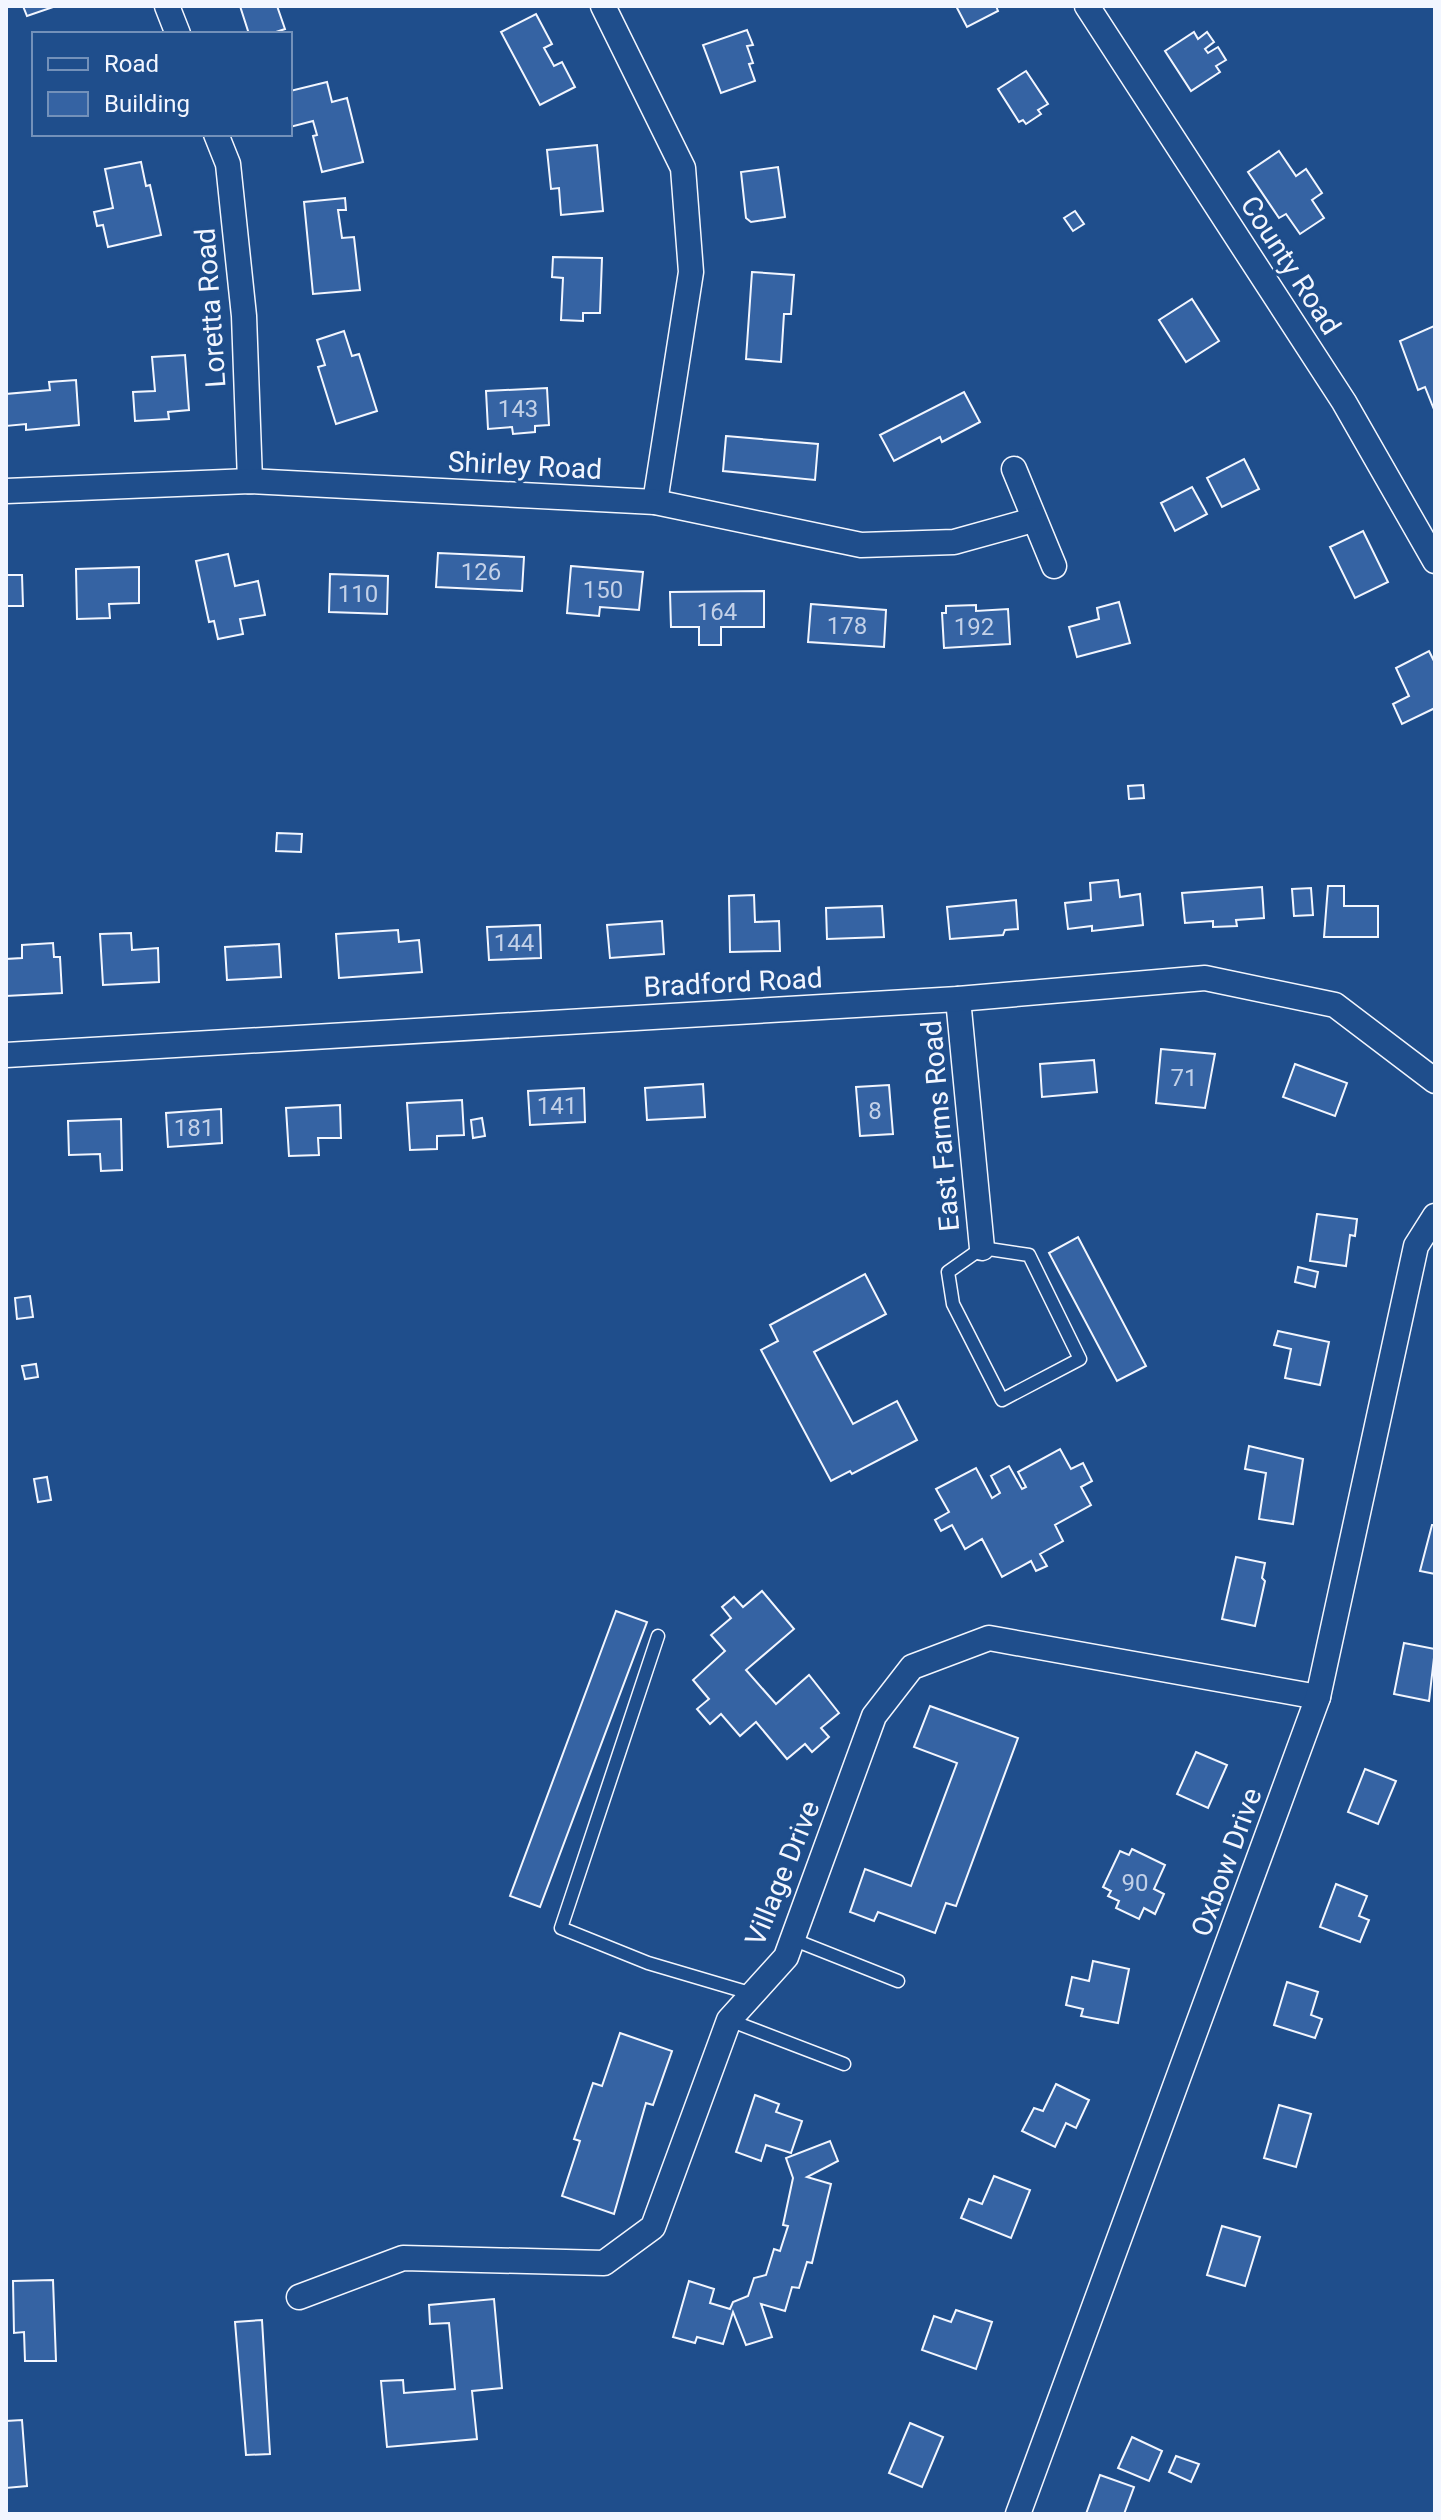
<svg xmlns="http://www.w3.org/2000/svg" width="1441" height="2520" font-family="Roboto,sans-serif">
<rect width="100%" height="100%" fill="#1f4e8c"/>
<!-- building -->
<g fill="#3563a3" stroke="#f2f6ff" stroke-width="2">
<polygon points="23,6 56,6 27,16"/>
<polygon points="240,6 277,6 285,29 270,34 249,34"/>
<polygon points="956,6 996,6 998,11 967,27"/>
<polygon points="536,14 552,44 544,48 554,66 562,62 575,87 540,105 501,32"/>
<polygon points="747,30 753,45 747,46 753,63 749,64 755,81 721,93 703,45"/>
<polygon points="1194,32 1198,39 1207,32 1214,42 1205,49 1208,53 1218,47 1226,60 1216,66 1220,72 1191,91 1165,51"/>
<polygon points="1026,71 1048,104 1038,110 1041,114 1026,124 1023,120 1019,122 998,89"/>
<polygon points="327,82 332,102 347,98 363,162 322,172 313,136 317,135 313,121 290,127 290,91"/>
<polygon points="597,145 603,211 561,215 559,188 551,189 547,150"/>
<polygon points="1279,151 1296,176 1306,169 1322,193 1312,200 1324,218 1300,234 1286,214 1279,218 1248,172"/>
<polygon points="141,162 146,186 150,185 161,235 108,247 103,225 97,226 94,212 113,208 105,169"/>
<polygon points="778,167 785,217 751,222 746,218 741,172"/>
<polygon points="345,198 346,210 338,210 342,238 354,237 360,290 313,294 304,202"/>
<polygon points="1075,211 1084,224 1073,231 1064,218"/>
<polygon points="553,257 602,258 600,313 583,313 583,321 561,320 563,278 552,277"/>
<polygon points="752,272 794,275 791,314 784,314 781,362 746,359"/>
<polygon points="1192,299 1219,341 1186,362 1159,320"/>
<polygon points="1434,326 1435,329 1435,412 1425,387 1418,390 1400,341"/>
<polygon points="344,331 352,356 359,354 377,411 336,424 318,367 325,365 317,340"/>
<polygon points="185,355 189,410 168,412 169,419 135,421 133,392 155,391 152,357"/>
<polygon points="76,380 79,425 26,430 26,424 6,426 6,394 50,390 49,382"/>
<polygon points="547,388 549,425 535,426 535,432 513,434 512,427 488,429 486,391"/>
<polygon points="964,392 980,422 942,442 940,437 894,461 880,435"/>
<polygon points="726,436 818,444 815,480 723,471"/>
<polygon points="1244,459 1259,489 1222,507 1207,478"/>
<polygon points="1192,487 1207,514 1175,531 1161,503"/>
<polygon points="1363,531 1388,582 1355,598 1330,547"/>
<polygon points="438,553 524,557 522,591 436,587"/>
<polygon points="228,554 235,586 258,581 265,615 240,619 243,634 218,639 214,621 209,622 196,561"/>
<polygon points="571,566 643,572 639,610 600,607 599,616 567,613"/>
<polygon points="139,567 139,603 109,604 110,618 77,619 76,569"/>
<polygon points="330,574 388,576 387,614 329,612"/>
<polygon points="6,575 22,575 23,606 6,606"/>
<polygon points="764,591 764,627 721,627 721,645 699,645 699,627 671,627 670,592"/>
<polygon points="1119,602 1130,643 1077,657 1069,627 1099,619 1097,608"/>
<polygon points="811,604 886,610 884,647 808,642"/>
<polygon points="976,605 976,611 1008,609 1010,644 944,648 942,613 946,613 946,606"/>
<polygon points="1429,651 1435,663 1435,708 1402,724 1393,704 1409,696 1396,668"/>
<polygon points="1143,785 1144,798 1129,799 1128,786"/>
<polygon points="277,833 302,834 301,852 276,851"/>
<polygon points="1118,880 1120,897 1140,894 1143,925 1092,931 1092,926 1068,929 1065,903 1091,900 1090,883"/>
<polygon points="1328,886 1344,886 1344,906 1378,906 1378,937 1324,937"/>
<polygon points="1262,887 1264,918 1236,920 1237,926 1213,927 1213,921 1185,923 1182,893"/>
<polygon points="1311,888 1313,915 1294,916 1292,889"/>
<polygon points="754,895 755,922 779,921 780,951 730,952 729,896"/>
<polygon points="1016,900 1018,929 1005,930 1003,935 950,939 947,907"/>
<polygon points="882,906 884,937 827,939 826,908"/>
<polygon points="662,921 664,954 610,958 607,925"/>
<polygon points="540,925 541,958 489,960 487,927"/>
<polygon points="398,930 399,942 419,940 422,972 339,978 336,934"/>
<polygon points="131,933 132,950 158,948 159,982 103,985 100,934"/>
<polygon points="53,943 54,957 60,957 62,993 6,996 6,959 22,958 22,945"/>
<polygon points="279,944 281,977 227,980 225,947"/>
<polygon points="1161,1049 1215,1054 1205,1108 1156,1103"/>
<polygon points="1094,1060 1097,1092 1042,1097 1040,1064"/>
<polygon points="1295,1064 1347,1083 1335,1116 1283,1097"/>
<polygon points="703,1084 705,1117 647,1120 645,1088"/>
<polygon points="889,1085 893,1134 860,1136 856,1087"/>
<polygon points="584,1088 585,1122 530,1125 528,1091"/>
<polygon points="462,1100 464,1135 437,1136 437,1149 410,1150 407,1103"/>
<polygon points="340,1105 341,1138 318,1138 319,1155 289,1156 286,1108"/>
<polygon points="221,1109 222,1143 168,1147 166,1113"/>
<polygon points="482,1118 485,1136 473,1138 471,1120"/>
<polygon points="121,1119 122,1170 101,1171 100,1154 69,1155 68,1121"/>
<polygon points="1317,1214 1357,1219 1355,1236 1350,1235 1346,1266 1310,1261"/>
<polygon points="1078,1237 1146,1366 1117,1381 1049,1253"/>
<polygon points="1298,1267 1318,1272 1315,1287 1295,1282"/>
<polygon points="865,1274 886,1314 814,1352 853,1424 897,1401 917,1440 852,1474 850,1471 831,1481 761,1350 778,1341 770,1325"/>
<polygon points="30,1296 33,1317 17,1319 15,1298"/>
<polygon points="1278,1331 1329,1342 1320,1385 1285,1378 1291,1349 1274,1345"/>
<polygon points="36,1364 38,1377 25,1379 22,1366"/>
<polygon points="1249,1446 1303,1459 1293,1524 1259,1519 1266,1473 1245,1469"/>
<polygon points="1060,1449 1071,1469 1083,1463 1092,1481 1081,1487 1091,1505 1055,1525 1063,1541 1040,1554 1047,1566 1036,1571 1031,1561 1002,1577 982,1539 965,1549 952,1525 941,1531 935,1520 949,1512 936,1489 976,1468 992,1498 1000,1493 991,1476 1009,1466 1022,1489 1026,1487 1018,1472"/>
<polygon points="47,1477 51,1500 38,1502 34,1479"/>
<polygon points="1432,1525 1435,1525 1435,1574 1420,1571"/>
<polygon points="1236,1557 1265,1563 1262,1578 1265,1581 1255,1626 1222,1619"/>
<polygon points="762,1591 794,1629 746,1670 776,1704 809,1675 839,1713 821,1728 829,1737 812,1752 805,1744 787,1759 756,1722 740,1736 721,1714 710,1724 697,1709 709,1699 693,1680 725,1651 711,1635 731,1618 722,1607 734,1597 743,1607"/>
<polygon points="616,1611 647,1622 540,1907 510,1896"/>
<polygon points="1404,1643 1435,1649 1429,1701 1394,1694"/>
<polygon points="930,1706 1018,1738 956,1906 946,1903 935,1933 878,1912 874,1921 850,1912 865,1869 911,1886 957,1763 914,1747"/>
<polygon points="1196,1752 1227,1765 1208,1808 1177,1794"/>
<polygon points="1365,1769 1396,1781 1378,1824 1348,1812"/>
<polygon points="1132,1849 1165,1865 1154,1889 1164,1894 1155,1914 1144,1908 1139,1919 1116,1908 1119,1901 1108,1896 1111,1891 1103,1887 1120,1851 1129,1855"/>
<polygon points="1336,1884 1367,1896 1359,1916 1369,1920 1360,1942 1320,1927"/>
<polygon points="1093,1961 1129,1969 1118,2023 1081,2016 1083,2009 1066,2005 1072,1977 1089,1981"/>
<polygon points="1287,1982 1318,1992 1311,2015 1322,2019 1315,2038 1274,2025"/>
<polygon points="620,2033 672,2051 653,2105 646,2103 614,2214 562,2196 580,2141 574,2139 593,2083 602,2086"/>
<polygon points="1056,2084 1089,2100 1076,2128 1066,2123 1055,2147 1022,2131 1034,2108 1043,2111"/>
<polygon points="755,2095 779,2104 776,2112 802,2121 791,2153 766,2145 761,2161 736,2152"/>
<polygon points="1279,2105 1311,2114 1296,2167 1264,2158"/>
<polygon points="830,2141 838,2161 807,2177 831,2184 812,2263 807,2262 799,2288 792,2287 785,2311 761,2304 772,2337 746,2345 733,2312 723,2344 697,2337 695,2343 673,2337 689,2281 714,2289 710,2303 730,2309 733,2302 748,2296 754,2278 766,2275 774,2249 780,2251 788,2226 783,2225 793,2178 786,2158"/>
<polygon points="994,2176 1030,2190 1011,2238 961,2218 969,2199 982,2204"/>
<polygon points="1222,2226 1260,2237 1245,2286 1207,2275"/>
<polygon points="53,2280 56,2361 25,2361 24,2332 14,2333 13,2281"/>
<polygon points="494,2299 502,2388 472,2391 477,2439 387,2447 381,2381 403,2380 404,2393 455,2389 449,2323 430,2324 429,2305"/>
<polygon points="956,2310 992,2322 976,2369 922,2350 934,2316 951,2322"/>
<polygon points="262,2320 270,2454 246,2455 235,2322"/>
<polygon points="22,2420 27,2486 6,2488 6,2421"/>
<polygon points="910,2423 943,2437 922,2487 889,2473"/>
<polygon points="1132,2437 1162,2451 1149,2481 1118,2468"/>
<polygon points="1176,2456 1199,2464 1191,2482 1169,2472"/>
<polygon points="1100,2475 1134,2487 1124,2514 1086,2514"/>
</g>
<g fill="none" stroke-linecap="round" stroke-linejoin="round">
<!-- service casing -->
<g stroke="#f2f6ff" stroke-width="15">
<g id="service">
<polygon points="982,1248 1029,1255 1080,1359 1002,1400 953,1304 948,1272"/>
<polyline points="658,1636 561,1928 648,1963 753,1994"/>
<polyline points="792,1939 898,1981"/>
<polyline points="729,2020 844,2064"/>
</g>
</g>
<!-- minor casing -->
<g stroke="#f2f6ff" stroke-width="27">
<g id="minor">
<polyline points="167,6 178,34"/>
<polyline points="603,6 683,168 691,272 655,502"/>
<polyline points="1087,6 1344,402 1435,561"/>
<polyline points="216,134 228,164 244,316 250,481"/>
<polyline points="1014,469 1054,566"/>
<polyline points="6,491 250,481 655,502 861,545 954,542 1033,520"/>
<polyline points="958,999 982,1248"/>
<polyline points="6,1055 958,999 1205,978 1335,1005 1435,1081"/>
<polyline points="299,2297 403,2258 604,2263 653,2227 729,2020 786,1957 874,1716 912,1667 989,1638 1318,1697"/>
<polyline points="1018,2514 1318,1697 1416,1246 1435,1216"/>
</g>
</g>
<!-- service -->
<use href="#service" stroke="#1f4e8c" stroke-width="12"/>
<!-- minor -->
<use href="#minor" stroke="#1f4e8c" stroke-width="24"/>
</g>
<g text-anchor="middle" stroke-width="6" stroke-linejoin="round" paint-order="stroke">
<!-- number labels -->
<g font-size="24" fill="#c3d1e8">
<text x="518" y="417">143</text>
<text x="481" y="580">126</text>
<text x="603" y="598">150</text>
<text x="358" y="602">110</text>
<text x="717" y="620">164</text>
<text x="847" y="634">178</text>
<text x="974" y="635">192</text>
<text x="514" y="951">144</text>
<text x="1184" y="1086">71</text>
<text x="557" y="1114">141</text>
<text x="875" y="1119">8</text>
<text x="194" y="1136">181</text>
<text x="1135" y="1891">90</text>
</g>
<!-- street labels -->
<g font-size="28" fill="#f2f6ff" stroke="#1f4e8c">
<text transform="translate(1291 265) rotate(57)" y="10">County Road</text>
<text transform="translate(210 308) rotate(-94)" y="10">Loretta Road</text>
<text transform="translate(525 465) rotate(3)" y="10">Shirley Road</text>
<text transform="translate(733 982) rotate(-3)" y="10">Bradford Road</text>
<text transform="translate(940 1126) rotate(-95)" y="10">East Farms Road</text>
<text transform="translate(1226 1862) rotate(-70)" y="10">Oxbow Drive</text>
<text transform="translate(782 1873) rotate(-68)" y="10">Village Drive</text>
</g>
</g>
<!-- border -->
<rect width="1441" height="2520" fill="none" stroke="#f2f6ff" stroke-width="16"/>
<!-- legend -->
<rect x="32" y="32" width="260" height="104" fill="#1f4e8c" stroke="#7391ba" stroke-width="2"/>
<rect x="48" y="58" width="40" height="12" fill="#1f4e8c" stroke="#7391ba" stroke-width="2"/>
<text x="104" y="72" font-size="24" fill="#f2f6ff">Road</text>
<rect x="48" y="92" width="40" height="24" fill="#3563a3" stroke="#7391ba" stroke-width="2"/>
<text x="104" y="112" font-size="24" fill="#f2f6ff">Building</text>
</svg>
